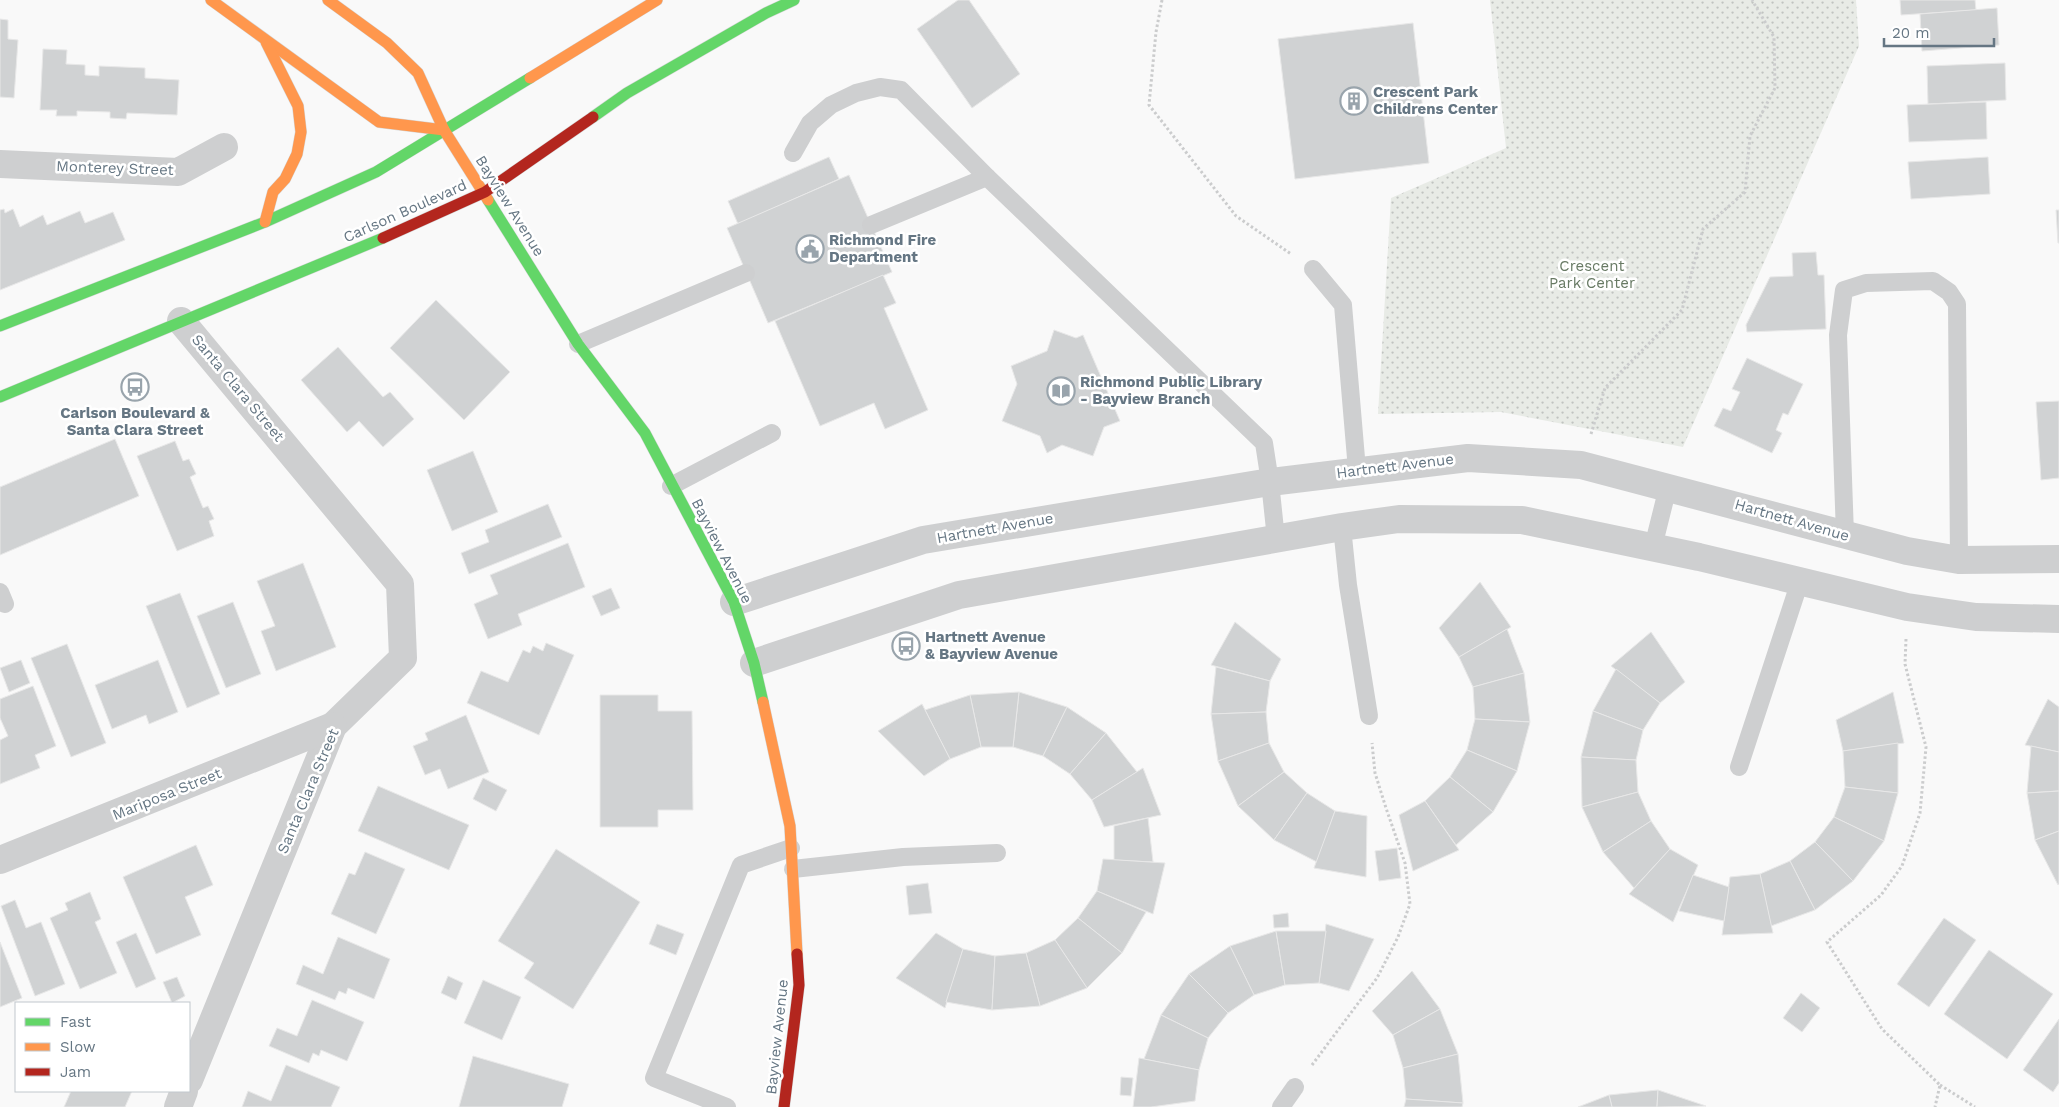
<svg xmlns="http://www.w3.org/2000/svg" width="2059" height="1107" font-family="'Work Sans',sans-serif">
<defs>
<pattern id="grass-dots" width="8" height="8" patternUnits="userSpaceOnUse" patternTransform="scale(1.25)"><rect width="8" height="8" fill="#e8ebe6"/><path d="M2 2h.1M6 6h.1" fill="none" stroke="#c0c3c0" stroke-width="1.8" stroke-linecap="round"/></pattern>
</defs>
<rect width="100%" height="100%" fill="#f9f9f9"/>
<!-- grass -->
<polygon fill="url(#grass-dots)" points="1490,0 1856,0 1859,46 1683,447 1501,412 1378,414 1391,198 1506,148"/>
<!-- building -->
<g fill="#d0d2d3" stroke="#e8e8e8">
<polygon points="958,0 969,0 1020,74 972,108 917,29"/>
<polygon points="1900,0 1975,0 1976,10 1901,15"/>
<polygon points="1997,8 1999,45 1922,51 1920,14"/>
<polygon points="0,19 8,20 8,39 18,40 14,98 0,97"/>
<polygon points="1413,23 1429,163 1295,179 1278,39"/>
<polygon points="43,49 67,50 66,64 85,65 85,75 99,76 99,66 145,68 145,78 179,80 177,115 127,113 126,119 110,118 110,112 77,111 77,116 56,116 57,110 40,110"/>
<polygon points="2005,63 2006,100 1928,104 1927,66"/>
<polygon points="1986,102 1987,139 1909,142 1907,105"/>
<polygon points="829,157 839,179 738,224 728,201"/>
<polygon points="1988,157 1990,194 1911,199 1908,162"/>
<polygon points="849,175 892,272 768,323 727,228"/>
<polygon points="4,209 5,213 13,209 20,227 43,215 47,225 80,211 85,223 113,212 125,240 0,290 0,210"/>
<polygon points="2056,210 2059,210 2059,243 2058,243"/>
<polygon points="1816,252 1818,275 1824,275 1826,329 1747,332 1746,325 1770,277 1793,276 1792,253"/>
<polygon points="883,275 896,303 884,308 928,410 885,429 874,403 820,426 775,321"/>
<polygon points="436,300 510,372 464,420 390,348"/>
<polygon points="1054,330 1076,338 1083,335 1120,421 1104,427 1093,456 1062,445 1047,453 1040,436 1002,421 1017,384 1011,366 1047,351"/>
<polygon points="338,347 383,397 390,392 414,419 383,447 359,421 347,432 301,380"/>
<polygon points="1747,358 1803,384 1788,415 1783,413 1776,430 1782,433 1772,453 1714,426 1723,408 1731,411 1740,392 1732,389"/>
<polygon points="2059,401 2059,478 2041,480 2036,402"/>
<polygon points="115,439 139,496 0,555 0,487"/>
<polygon points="175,441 183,461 189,459 196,474 190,477 203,508 208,506 214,519 209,521 214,536 177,551 137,456"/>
<polygon points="473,451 498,512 452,531 427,470"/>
<polygon points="548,504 562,537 469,574 461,553 489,542 485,530"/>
<polygon points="568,543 585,587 518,614 522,625 488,639 474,604 498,594 490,575"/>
<polygon points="303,563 336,647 276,671 261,631 275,626 257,581"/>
<polygon points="1480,582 1511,627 1459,657 1439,628"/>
<polygon points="611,588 620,608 601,616 592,596"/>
<polygon points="180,593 220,694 187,708 146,606"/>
<polygon points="233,602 261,674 226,688 197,616"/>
<polygon points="1235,622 1281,659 1270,681 1211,665"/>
<polygon points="1507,629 1524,673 1473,687 1459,657"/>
<polygon points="1651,632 1685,682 1660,703 1611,666"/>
<polygon points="546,643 574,655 539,735 467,703 481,671 508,682 523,650 530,653 533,646 543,651"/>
<polygon points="67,644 106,743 71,757 31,658"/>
<polygon points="21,660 30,683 9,692 0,668"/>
<polygon points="158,660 178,712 149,724 146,715 112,729 95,685"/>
<polygon points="1216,667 1270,681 1266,712 1211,714"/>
<polygon points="1616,669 1660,703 1643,730 1593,711"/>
<polygon points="1524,673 1530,722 1475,719 1473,687"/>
<polygon points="33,686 56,746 35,755 40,768 0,784 0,740 8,736 0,718 0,699"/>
<polygon points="1019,692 1067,707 1043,756 1013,747"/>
<polygon points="1019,692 1013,747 981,747 970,695"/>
<polygon points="1893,692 1904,743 1843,751 1836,720"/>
<polygon points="600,695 658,695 658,711 692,711 693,810 658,810 658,827 600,827"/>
<polygon points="970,695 981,747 950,759 925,710"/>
<polygon points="2048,699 2059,707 2059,752 2025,745"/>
<polygon points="922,704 950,759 924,776 878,731"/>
<polygon points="1067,707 1106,733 1070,774 1043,756"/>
<polygon points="1593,711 1643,730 1636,760 1581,757"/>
<polygon points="1266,712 1269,743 1218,761 1211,714"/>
<polygon points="466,715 489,772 448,789 440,769 425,775 413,746 428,740 425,733"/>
<polygon points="1475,719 1530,722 1517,771 1467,750"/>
<polygon points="1106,733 1137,772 1092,800 1070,774"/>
<polygon points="1269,743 1284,772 1238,806 1218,761"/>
<polygon points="1898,743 1898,793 1845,787 1843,751"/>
<polygon points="2031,746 2059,752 2059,791 2027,793"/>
<polygon points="1467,750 1517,771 1493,812 1450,777"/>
<polygon points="1581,757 1636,760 1638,792 1582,807"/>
<polygon points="1143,768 1161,815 1104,827 1092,800"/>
<polygon points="1284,772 1307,793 1274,840 1238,806"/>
<polygon points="1450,777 1493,812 1456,845 1425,801"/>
<polygon points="483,778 507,790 496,811 473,799"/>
<polygon points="378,786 469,825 449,870 358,831"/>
<polygon points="1845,787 1898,793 1884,841 1834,817"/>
<polygon points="2059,791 2059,831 2035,840 2027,793"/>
<polygon points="1638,792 1651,821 1603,852 1582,807"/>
<polygon points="1307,793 1335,811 1317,862 1274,840"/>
<polygon points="1425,801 1459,850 1413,871 1399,815"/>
<polygon points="1335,811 1367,816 1366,877 1314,868"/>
<polygon points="1834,817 1884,841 1853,881 1815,842"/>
<polygon points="1148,818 1153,862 1114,860 1114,826"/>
<polygon points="1651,821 1670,849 1634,888 1603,852"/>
<polygon points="2059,831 2059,884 2058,885 2035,840"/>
<polygon points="1815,842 1853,881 1815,910 1790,861"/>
<polygon points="196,845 213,885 185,897 201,935 156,954 123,877"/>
<polygon points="1397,848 1401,878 1379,881 1375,851"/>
<polygon points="556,849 640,902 573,1009 524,978 534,963 498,941"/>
<polygon points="1670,849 1698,865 1673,922 1629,894"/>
<polygon points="365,852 405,869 376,934 331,914 349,873 355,875"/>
<polygon points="1103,859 1165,863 1153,914 1097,891"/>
<polygon points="1790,861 1815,910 1771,926 1760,874"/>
<polygon points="1760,874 1773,933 1722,935 1730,877"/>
<polygon points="1693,875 1729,887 1724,921 1679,911"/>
<polygon points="928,883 932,913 909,915 906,886"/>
<polygon points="1097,891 1146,912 1122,953 1078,918"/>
<polygon points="90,892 101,919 95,922 117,973 80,989 50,918 68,910 65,903"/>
<polygon points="15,900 26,928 41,922 65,984 35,996 1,906"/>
<polygon points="1288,913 1289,927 1274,928 1273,915"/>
<polygon points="1078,918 1122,953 1087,988 1055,940"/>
<polygon points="1944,918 1976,940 1929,1007 1897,984"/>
<polygon points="657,924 684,934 676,955 649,944"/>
<polygon points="1326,924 1374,939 1349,991 1319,983"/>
<polygon points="1276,931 1285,985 1254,995 1230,946"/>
<polygon points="1276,931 1326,931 1319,983 1285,985"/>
<polygon points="136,933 156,979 136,988 116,942"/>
<polygon points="936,933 963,949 945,1008 896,978"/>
<polygon points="338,937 390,959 374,999 348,988 346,994 339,991 335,1000 296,984 303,965 323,974"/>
<polygon points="1055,940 1087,988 1040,1006 1026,953"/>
<polygon points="0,942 22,998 0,1007"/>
<polygon points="1230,946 1254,995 1228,1013 1189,974"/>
<polygon points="963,949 995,956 992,1010 946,1002"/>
<polygon points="1989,950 2053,994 2007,1059 1944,1014"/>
<polygon points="1026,953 1040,1006 992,1010 995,956"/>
<polygon points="1412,971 1440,1009 1393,1035 1372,1011"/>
<polygon points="1189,974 1228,1013 1208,1038 1161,1015"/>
<polygon points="448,976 463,983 456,1000 441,993"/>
<polygon points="177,977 185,996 172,1003 163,982"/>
<polygon points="483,980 521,997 502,1040 464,1023"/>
<polygon points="1801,993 1820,1008 1802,1032 1783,1018"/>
<polygon points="312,1000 364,1022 347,1061 321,1050 319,1056 313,1053 309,1063 269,1046 277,1028 297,1036"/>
<polygon points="1440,1009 1458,1054 1403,1068 1393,1035"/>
<polygon points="1161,1015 1208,1038 1199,1070 1144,1059"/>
<polygon points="2059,1019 2059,1083 2053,1092 2023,1070"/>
<polygon points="1458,1054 1463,1103 1406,1099 1403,1068"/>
<polygon points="473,1056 569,1084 562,1107 459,1107"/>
<polygon points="1139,1058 1199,1070 1195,1101 1151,1107 1133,1107"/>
<polygon points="286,1065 340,1087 331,1107 242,1107 248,1091 271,1101"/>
<polygon points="1121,1077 1133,1078 1131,1096 1120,1095"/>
<polygon points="1658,1090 1657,1107 1612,1107 1609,1095"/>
<polygon points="1658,1090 1706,1106 1657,1107"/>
<polygon points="71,1091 132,1091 125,1107 64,1107"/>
<polygon points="1609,1095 1612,1107 1578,1107"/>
<polygon points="1406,1099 1463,1103 1462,1107 1404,1107"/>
</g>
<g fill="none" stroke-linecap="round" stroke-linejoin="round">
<!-- fast casing -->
<g stroke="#d5d6d7" stroke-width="12">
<g id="fast">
<polyline points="593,117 627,93 766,13 794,0"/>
<polyline points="488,200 578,344 645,433 734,602 754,663 763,702"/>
<polyline points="0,326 265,222 376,172 530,78"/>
<polyline points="0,397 383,238"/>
</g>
</g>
<!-- slow casing -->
<g stroke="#d5d6d7" stroke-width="12">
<g id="slow">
<polyline points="211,0 379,122 444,130"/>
<polyline points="328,0 387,43 418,73 444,130 488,200"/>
<polyline points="530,78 657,0"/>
<polyline points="265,222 273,192 285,179 297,154 301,132 298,106 266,42"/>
<polyline points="763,702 790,826 797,954"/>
</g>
</g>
<!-- jam casing -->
<g stroke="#d5d6d7" stroke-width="12">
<g id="jam">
<polyline points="383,238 485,192 593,117"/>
<polyline points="784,1107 799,985 797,954"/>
</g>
</g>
<!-- path -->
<g stroke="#cbcccd" stroke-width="3" stroke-dasharray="2.5 2.5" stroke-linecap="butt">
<polyline points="1162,0 1156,32 1149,105 1236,216 1291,254"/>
<polyline points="1591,434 1605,388 1682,310 1703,229 1745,192 1750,136 1775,88 1774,37 1752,0"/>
<polyline points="1906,639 1905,664 1926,747 1920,813 1902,866 1881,895 1827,942 1882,1029 1940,1085 1935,1107"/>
<polyline points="1312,1065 1377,978 1398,937 1410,904 1405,863 1386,808 1375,773 1372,743"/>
<polyline points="1940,1085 1975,1107"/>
</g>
<!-- lane -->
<g stroke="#cecfd0" stroke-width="18">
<polyline points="793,153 810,123 831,105 856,93 880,87 901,90 987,177"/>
<polyline points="871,225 987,177 1264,443 1270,482 1276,539"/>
<polyline points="1313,269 1343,305 1357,470"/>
<polyline points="578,344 746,273"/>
<polyline points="671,486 772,433"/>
<polyline points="1342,527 1348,585 1369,716"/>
<polyline points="1845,535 1838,335 1844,290 1866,283 1933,281 1949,292 1957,304 1959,560"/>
<polyline points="1653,547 1668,487"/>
<polyline points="0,592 5,604"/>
<polyline points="1739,767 1800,581"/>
<polyline points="793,869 903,857 997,853"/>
<polyline points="727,1107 654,1078 741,865 791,848"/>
<polyline points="1281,1107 1295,1087"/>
</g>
<!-- street -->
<g stroke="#cecfd0" stroke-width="28">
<polyline points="0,164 178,172 224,147"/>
<polyline points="181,321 400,584 403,658 333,726 189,1080"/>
<polyline points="734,602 923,540 1270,482 1468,458 1581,465 1907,551 1959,560 2059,559"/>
<polyline points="754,663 959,595 1342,527 1399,519 1522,520 1699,557 1907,607 1976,617 2059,619"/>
<polyline points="0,860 333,726"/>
<polyline points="178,1107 184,1091"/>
</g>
<!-- fast -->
<use href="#fast" stroke="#63d668" stroke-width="11"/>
<!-- slow -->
<use href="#slow" stroke="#ff974d" stroke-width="11"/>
<!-- jam -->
<use href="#jam" stroke="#b3261e" stroke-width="11"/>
</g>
<!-- icons -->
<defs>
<g id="building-ring" transform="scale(1.4375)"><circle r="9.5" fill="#fff" stroke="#99a4ac" stroke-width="1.5"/><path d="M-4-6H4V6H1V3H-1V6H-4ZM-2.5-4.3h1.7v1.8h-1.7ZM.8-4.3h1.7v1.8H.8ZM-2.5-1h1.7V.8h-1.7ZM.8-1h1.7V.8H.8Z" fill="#99a4ac"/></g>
<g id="civic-ring" transform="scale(1.4375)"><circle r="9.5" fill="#fff" stroke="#99a4ac" stroke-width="1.5"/><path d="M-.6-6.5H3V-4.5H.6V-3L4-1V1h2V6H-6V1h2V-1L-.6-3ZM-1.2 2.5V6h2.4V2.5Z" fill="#99a4ac"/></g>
<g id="bus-ring" transform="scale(1.4375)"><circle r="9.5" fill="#fff" stroke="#99a4ac" stroke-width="1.5"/><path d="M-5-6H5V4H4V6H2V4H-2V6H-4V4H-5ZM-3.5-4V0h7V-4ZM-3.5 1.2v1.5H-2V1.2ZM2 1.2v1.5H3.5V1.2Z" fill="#99a4ac"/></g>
<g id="library-ring" transform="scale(1.4375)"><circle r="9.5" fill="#fff" stroke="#99a4ac" stroke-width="1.5"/><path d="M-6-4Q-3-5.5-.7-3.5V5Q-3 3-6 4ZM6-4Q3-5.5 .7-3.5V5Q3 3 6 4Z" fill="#99a4ac"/></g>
</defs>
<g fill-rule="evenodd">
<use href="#building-ring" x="1354" y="101"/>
<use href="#civic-ring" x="810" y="249"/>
<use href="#bus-ring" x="135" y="387"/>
<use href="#library-ring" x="1061" y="391"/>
<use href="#bus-ring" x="906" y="646"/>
</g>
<g text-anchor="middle" stroke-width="5" stroke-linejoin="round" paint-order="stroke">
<!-- poi labels -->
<g font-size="15" font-weight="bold" fill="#657683" stroke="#fff" text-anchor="start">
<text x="1373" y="97">Crescent Park<tspan x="1373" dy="17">Childrens Center</tspan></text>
<text x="829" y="245">Richmond Fire<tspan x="829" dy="17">Department</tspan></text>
<text x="1080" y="387">Richmond Public Library<tspan x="1080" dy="17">- Bayview Branch</tspan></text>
<text x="135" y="418" text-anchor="middle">Carlson Boulevard &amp;<tspan x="135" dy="17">Santa Clara Street</tspan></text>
<text x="925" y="642">Hartnett Avenue<tspan x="925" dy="17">&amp; Bayview Avenue</tspan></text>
</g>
<!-- street labels -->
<g font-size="15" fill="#657683" stroke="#fff">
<text transform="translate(115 168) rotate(2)" y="5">Monterey Street</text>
<text transform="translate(510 206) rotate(58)" y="5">Bayview Avenue</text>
<text transform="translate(405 211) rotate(-24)" y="5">Carlson Boulevard</text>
<text transform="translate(238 388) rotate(50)" y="5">Santa Clara Street</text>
<text transform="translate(1395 466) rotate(-7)" y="5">Hartnett Avenue</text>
<text transform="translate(1792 520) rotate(16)" y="5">Hartnett Avenue</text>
<text transform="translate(995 528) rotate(-10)" y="5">Hartnett Avenue</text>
<text transform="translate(722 551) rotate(63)" y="5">Bayview Avenue</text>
<text transform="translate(308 791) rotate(-67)" y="5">Santa Clara Street</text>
<text transform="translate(167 794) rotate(-22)" y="5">Mariposa Street</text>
<text transform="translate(777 1037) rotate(-84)" y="5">Bayview Avenue</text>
</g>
<!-- park labels -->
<g font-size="15" fill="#687a64" stroke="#fff">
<text x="1592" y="271">Crescent<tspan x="1592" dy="17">Park Center</tspan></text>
</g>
</g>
<!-- legend -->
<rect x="15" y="1002" width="175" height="90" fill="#ffffff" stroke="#c1c8cd"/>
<rect x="25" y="1018" width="25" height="8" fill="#63d668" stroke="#c1c8cd"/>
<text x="60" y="1027" font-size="15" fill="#657683">Fast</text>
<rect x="25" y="1043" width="25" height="8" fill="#ff974d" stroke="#c1c8cd"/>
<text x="60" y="1052" font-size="15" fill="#657683">Slow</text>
<rect x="25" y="1068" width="25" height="8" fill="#b3261e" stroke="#c1c8cd"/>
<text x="60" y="1077" font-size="15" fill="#657683">Jam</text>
<!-- scale -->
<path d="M1884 38v8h110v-8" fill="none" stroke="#657683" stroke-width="2.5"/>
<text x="1892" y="38" font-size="15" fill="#657683" stroke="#ffffff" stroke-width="4" paint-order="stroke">20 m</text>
</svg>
